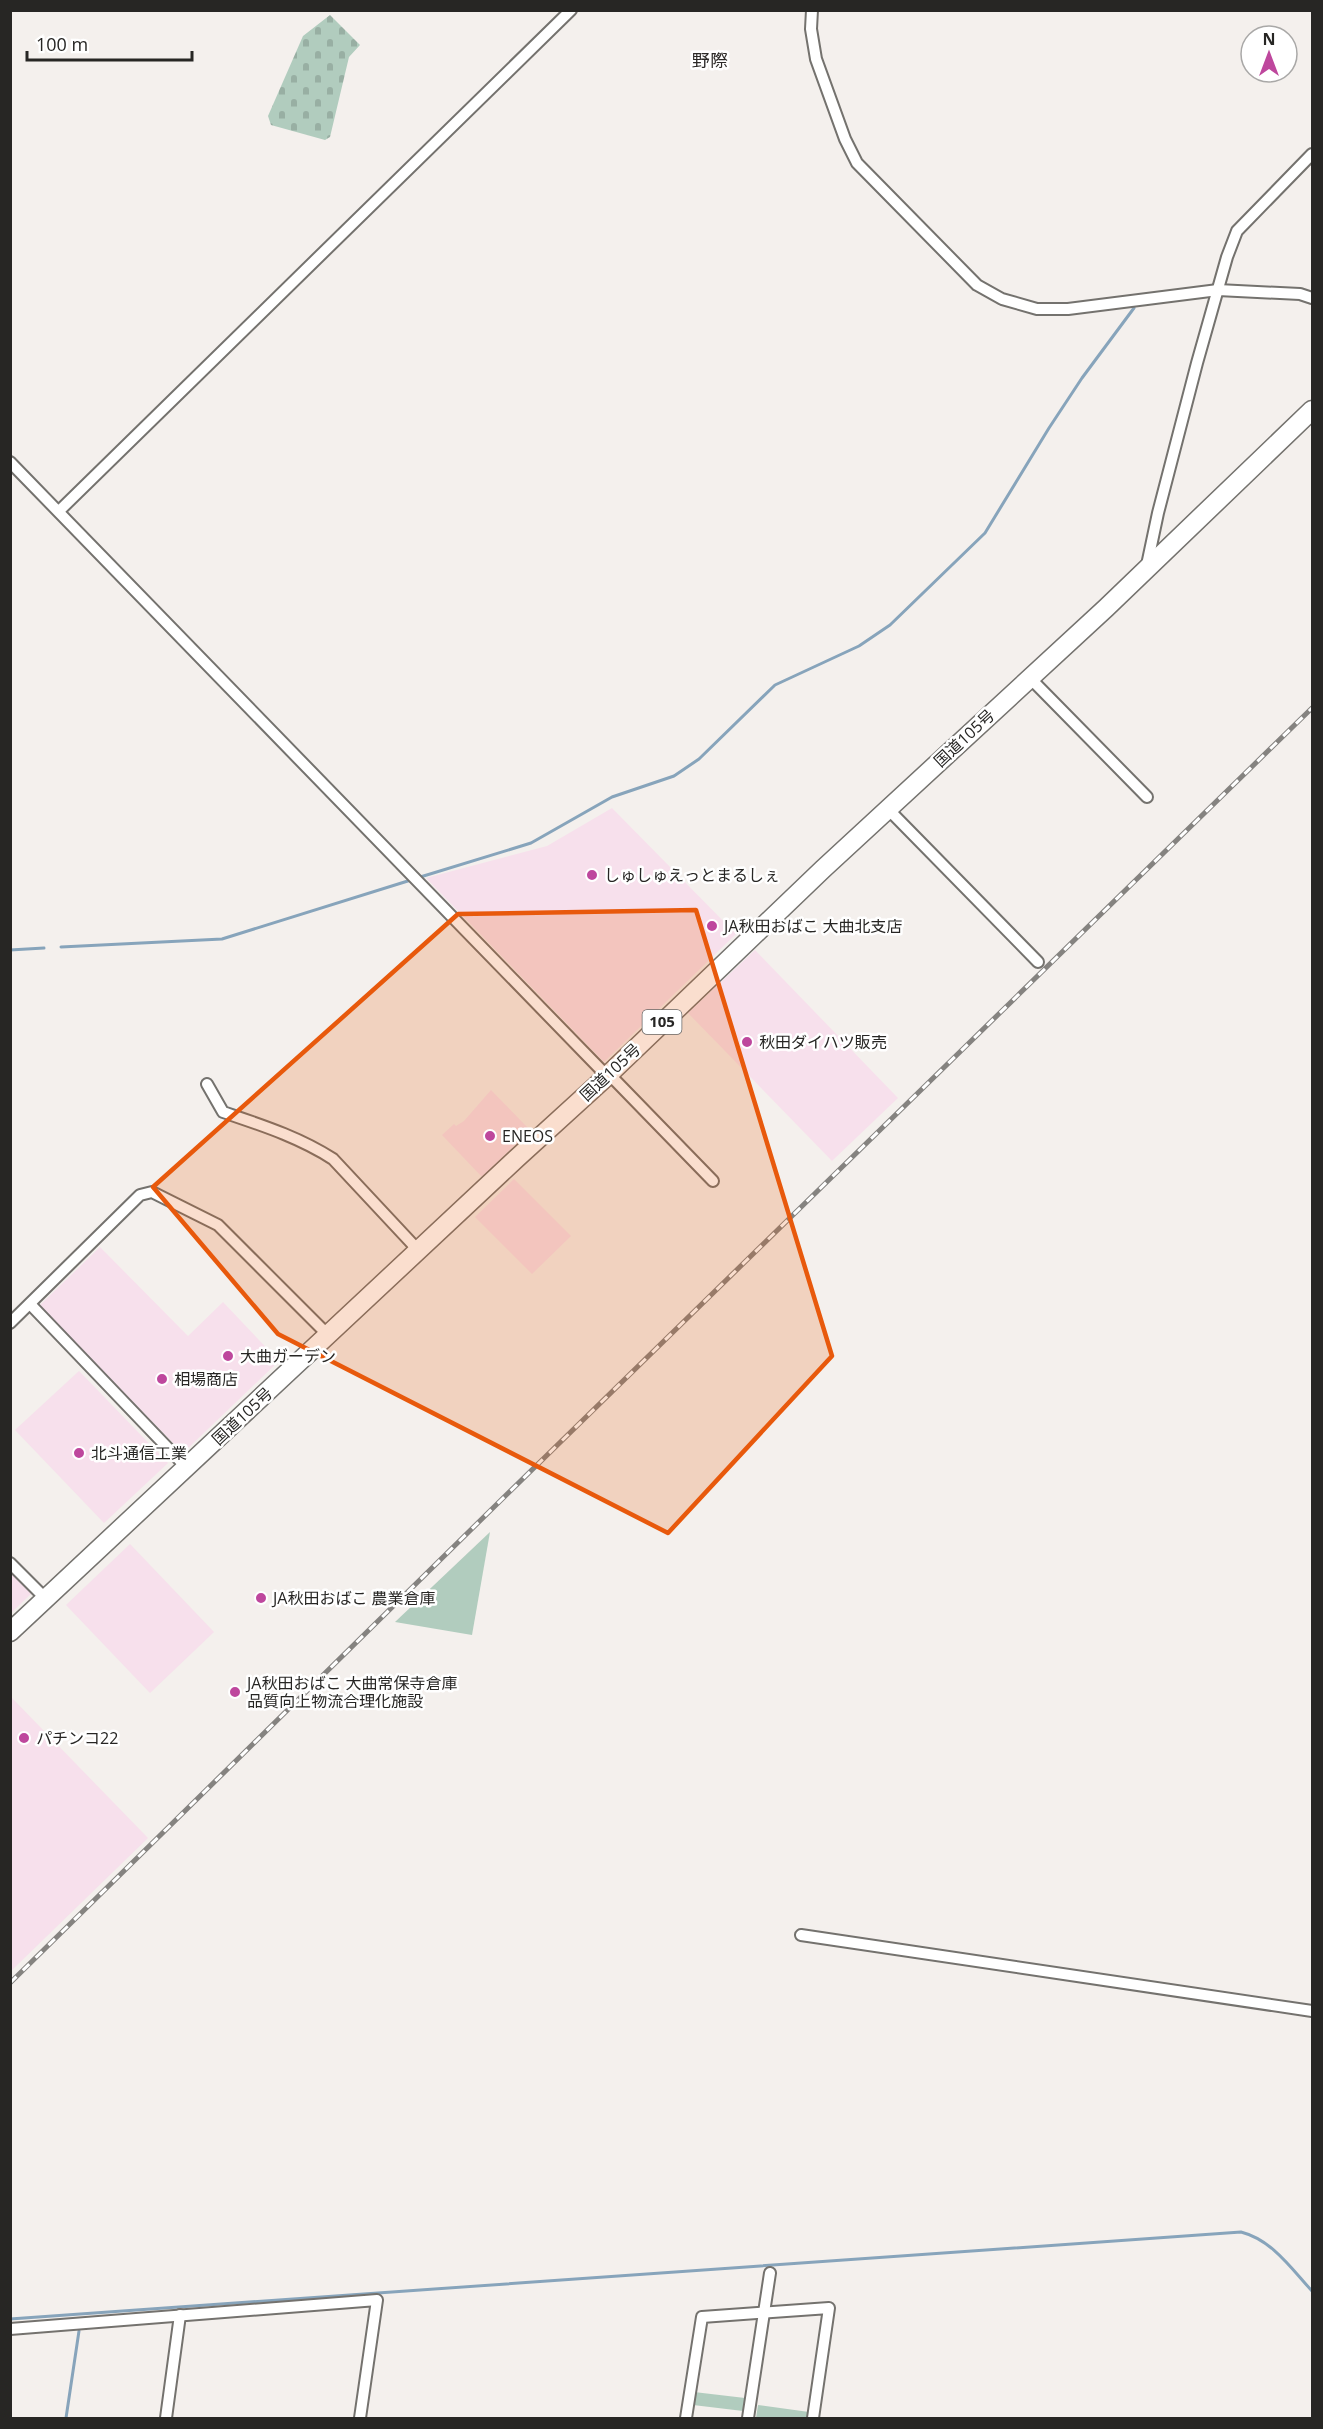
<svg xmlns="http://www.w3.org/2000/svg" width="1323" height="2429" font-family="'Open Sans','Noto Sans JP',sans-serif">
<defs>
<pattern id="cemetery-stones" width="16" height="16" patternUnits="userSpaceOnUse" patternTransform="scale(1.5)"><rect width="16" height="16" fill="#b1ccbe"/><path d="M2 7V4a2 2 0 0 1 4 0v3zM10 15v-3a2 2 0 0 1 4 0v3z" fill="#98afa3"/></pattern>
</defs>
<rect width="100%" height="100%" fill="#f4f0ed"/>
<!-- commercial -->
<g fill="#f7e0ec">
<polygon points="612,808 736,934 604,1062 426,878 547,846"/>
<polygon points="755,950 898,1098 832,1161 688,1013"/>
<polygon points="491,1090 530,1130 482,1177 442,1135 454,1124 456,1126 464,1121"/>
<polygon points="514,1179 571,1236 532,1274 475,1217"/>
<polygon points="100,1247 188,1336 223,1302 279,1361 183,1453 39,1306"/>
<polygon points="79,1371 168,1463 104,1523 15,1430"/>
<polygon points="130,1544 214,1632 150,1693 66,1605"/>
<polygon points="11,1571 32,1593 11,1613"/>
<polygon points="11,1697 148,1838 11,1971"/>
</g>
<!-- green -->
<g fill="#b1ccbe">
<polygon points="490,1532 472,1635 395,1622"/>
<polygon points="694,2392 745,2398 743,2411 693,2405"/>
<polygon points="758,2405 809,2412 808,2418 756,2418"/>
</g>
<!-- cemetery -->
<polygon fill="url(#cemetery-stones)" points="330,15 360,45 349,57 330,137 325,140 271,125 268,116 303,36"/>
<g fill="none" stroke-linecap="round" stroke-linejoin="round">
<!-- stream -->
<g stroke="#87a4bb" stroke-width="3">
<polyline points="417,878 531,843 612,797 674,776 699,759 775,685 859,646 890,625 985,533 1049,428 1082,378 1134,308"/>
<polyline points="61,947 222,939 411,880"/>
<polyline points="10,950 44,948"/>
<path d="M10,2319L1241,2232C1272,2240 1291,2268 1312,2291"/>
<polyline points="66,2418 79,2331"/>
</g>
<!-- minor casing -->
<g stroke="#74726e" stroke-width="14">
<g id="minor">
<polyline points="812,10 811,29 816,59 845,139 857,163 977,285 1002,299 1037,309 1068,309 1218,290 1300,294 1312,298"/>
<polyline points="10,462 607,1076"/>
<polyline points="59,511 571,10"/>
<polyline points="1147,565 1158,513 1197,363 1227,257 1237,231 1312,154"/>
<polyline points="1030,678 1147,797"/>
<polyline points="888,809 1038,962"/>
<polyline points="609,1074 713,1181"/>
<path d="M207,1084L223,1112C261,1125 299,1137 333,1159L418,1250"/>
<polyline points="30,1304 187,1468"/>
<polyline points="10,1323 140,1195 152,1192 218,1225 328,1335"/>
<polyline points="10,1563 46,1599"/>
<polyline points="801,1935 1312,2011"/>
<polyline points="10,2329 377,2300 360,2418"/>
<polyline points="166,2418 180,2315"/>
<polyline points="686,2418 702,2317 829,2308 813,2418"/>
<polyline points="748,2418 770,2273"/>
</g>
</g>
<!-- trunk casing -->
<g stroke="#74726e" stroke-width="21">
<polyline id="trunk" points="10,1632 517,1158 607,1076 823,869 1106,608 1312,410"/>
</g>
<!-- minor -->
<use href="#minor" stroke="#fff" stroke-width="10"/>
<!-- trunk -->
<use href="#trunk" stroke="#fff" stroke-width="18"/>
<!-- rail casing -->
<g stroke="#858380" stroke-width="5">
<polyline id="rail" points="10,1983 495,1506 1312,708"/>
</g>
<!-- rail -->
<use href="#rail" stroke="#fff" stroke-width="3" stroke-dasharray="9" stroke-linecap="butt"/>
</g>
<!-- marked area -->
<path fill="#e8590c" fill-opacity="0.2" stroke="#e8590c" stroke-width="4.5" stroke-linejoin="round" d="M696,910L832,1356L668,1533L278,1334L153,1187L458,914Z"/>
<!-- markers -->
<g fill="#be479d" stroke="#fff" stroke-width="2">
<circle cx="592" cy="875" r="6"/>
<circle cx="712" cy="926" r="6"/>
<circle cx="747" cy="1042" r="6"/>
<circle cx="490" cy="1136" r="6"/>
<circle cx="228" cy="1356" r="6"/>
<circle cx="162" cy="1379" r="6"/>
<circle cx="79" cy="1453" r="6"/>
<circle cx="261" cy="1598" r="6"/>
<circle cx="235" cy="1692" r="6"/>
<circle cx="24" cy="1738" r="6"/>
</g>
<g text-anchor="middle" stroke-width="5" stroke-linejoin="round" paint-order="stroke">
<!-- shield labels -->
<rect fill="#fff" stroke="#686766" stroke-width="1.5" x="642.5" y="1010" width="39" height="24" rx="4.5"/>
<g font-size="15" font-weight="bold" fill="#272624">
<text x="662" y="1027">105</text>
</g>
<!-- street labels -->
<g font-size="16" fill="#272624" stroke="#fff">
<text transform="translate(964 738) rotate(-43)" y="6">国道105号</text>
<text transform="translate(610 1072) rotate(-43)" y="6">国道105号</text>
<text transform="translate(242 1416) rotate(-43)" y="6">国道105号</text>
</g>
<!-- poi labels -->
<g font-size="16" fill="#272624" stroke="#fff" text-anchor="start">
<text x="604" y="881">しゅしゅえっとまるしぇ</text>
<text x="724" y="932">JA秋田おばこ 大曲北支店</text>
<text x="759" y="1048">秋田ダイハツ販売</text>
<text x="502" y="1142">ENEOS</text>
<text x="240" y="1362">大曲ガーデン</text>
<text x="174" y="1385">相場商店</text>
<text x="91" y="1459">北斗通信工業</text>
<text x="273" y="1604">JA秋田おばこ 農業倉庫</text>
<text x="247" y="1689">JA秋田おばこ 大曲常保寺倉庫<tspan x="247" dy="18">品質向上物流合理化施設</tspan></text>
<text x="36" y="1744">パチンコ22</text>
</g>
<!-- neighbourhood labels -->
<g font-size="18" fill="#2c2927" stroke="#fff">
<text x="710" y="67">野際</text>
</g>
</g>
<!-- border -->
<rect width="1323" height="2429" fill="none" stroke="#272624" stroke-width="24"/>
<!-- north arrow -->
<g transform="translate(1269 54)"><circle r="28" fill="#ffffff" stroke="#a9a8a7" stroke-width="1.5"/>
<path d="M0-4.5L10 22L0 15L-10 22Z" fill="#be479d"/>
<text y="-9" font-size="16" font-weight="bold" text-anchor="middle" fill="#272624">N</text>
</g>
<!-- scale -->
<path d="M27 51v9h165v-9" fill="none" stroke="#272624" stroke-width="3"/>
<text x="36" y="51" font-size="18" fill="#272624" stroke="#ffffff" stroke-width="4.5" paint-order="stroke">100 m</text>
</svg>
